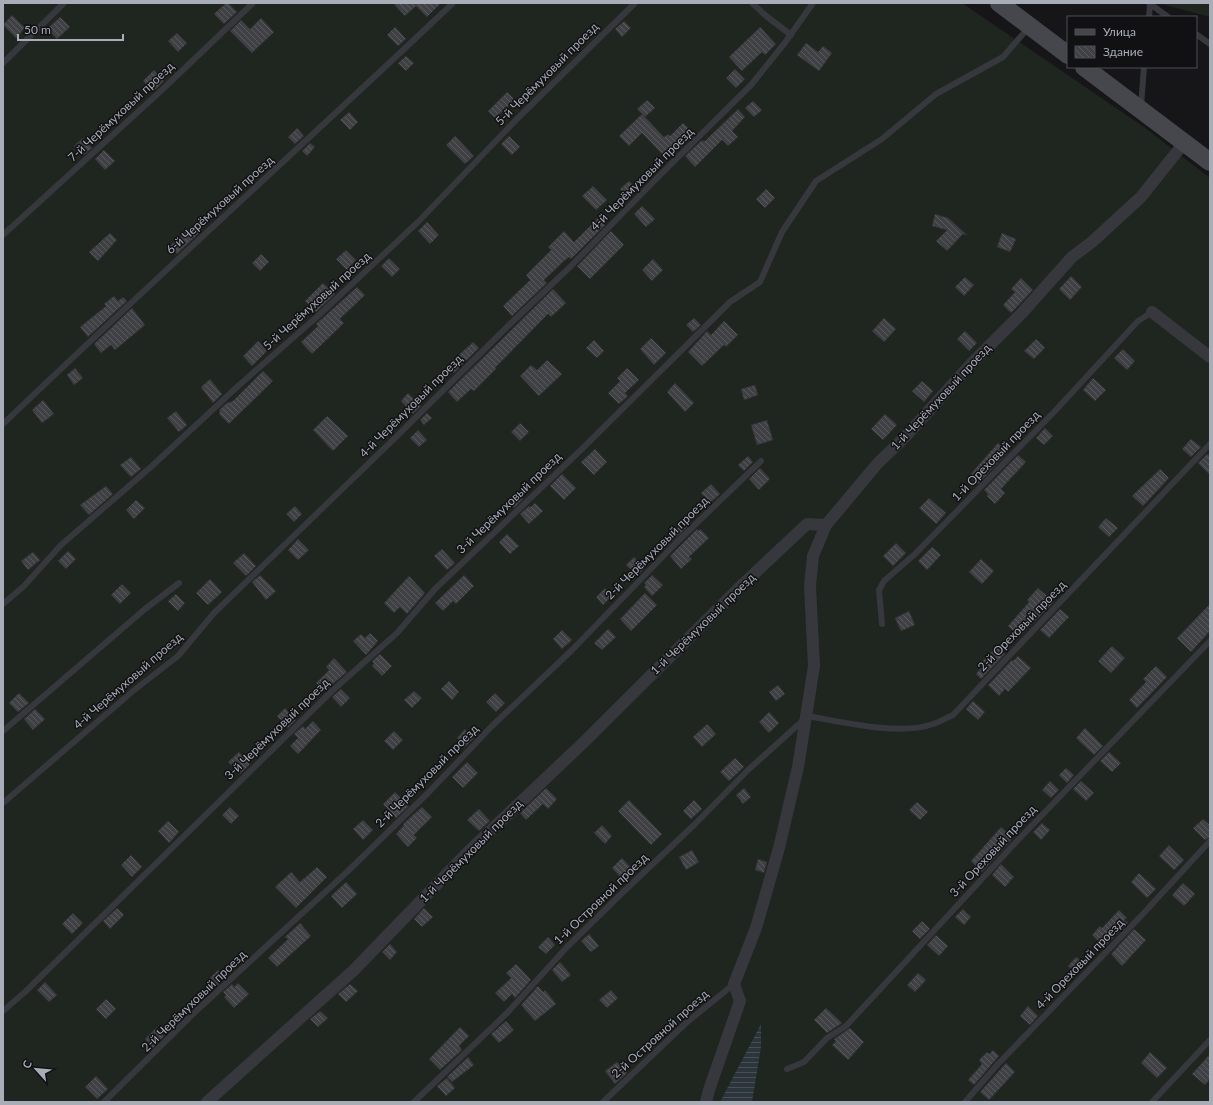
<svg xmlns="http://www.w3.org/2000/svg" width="1213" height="1105" font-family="Lato,sans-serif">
<defs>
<pattern id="water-rules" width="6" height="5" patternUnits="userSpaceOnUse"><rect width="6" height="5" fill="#2c353c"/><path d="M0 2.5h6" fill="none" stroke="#485056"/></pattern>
<pattern id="building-back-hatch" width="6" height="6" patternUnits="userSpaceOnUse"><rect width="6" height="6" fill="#404145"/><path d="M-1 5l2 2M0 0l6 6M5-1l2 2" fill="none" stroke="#595a5e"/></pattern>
</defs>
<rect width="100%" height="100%" fill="#161618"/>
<!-- garden -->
<g fill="#1e261f">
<polygon points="3,3 962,3 1144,127 1210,178 1210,1102 3,1102"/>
<polygon points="1158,3 1210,3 1210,17"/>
</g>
<!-- water -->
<polygon fill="url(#water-rules)" points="761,1024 761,1047 752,1102 720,1102"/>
<!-- building -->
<g fill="url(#building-back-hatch)" stroke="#303034">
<polygon points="226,3 228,3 237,12 224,24 214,14"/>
<polygon points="393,3 441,3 427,17 416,6 405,16"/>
<polygon points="12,15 25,28 16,38 3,25"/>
<polygon points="60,17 70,27 57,39 47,29"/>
<polygon points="261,18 274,32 252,53 230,31 241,20 250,29"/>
<polygon points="624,21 631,28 622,37 615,29"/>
<polygon points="395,27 406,39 398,46 387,35"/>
<polygon points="760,27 776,44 765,55 762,52 742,71 729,57"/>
<polygon points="177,33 187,43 178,52 168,41"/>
<polygon points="806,43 818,52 823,46 832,53 819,71 797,55"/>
<polygon points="406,56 414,63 406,71 398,63"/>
<polygon points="735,69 745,79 736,88 726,78"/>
<polygon points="154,70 164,81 153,92 143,81"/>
<polygon points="507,92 515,100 495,118 488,111"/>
<polygon points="647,100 655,108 645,117 637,109"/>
<polygon points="753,101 762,110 754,117 745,108"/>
<polygon points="738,109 745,117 732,131 738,137 728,146 722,140 695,167 685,156 701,141 705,141"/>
<polygon points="349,112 358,122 350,130 340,120"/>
<polygon points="642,114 664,137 668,134 670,136 683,123 695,134 667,159 642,133 629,146 619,136"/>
<polygon points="297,128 304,136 295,144 288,137"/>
<polygon points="455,136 474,156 465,164 446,145"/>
<polygon points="509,136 520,147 512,155 501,144"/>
<polygon points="83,138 92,148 84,155 74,146"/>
<polygon points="310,143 315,147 307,156 302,151"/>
<polygon points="104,150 115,161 105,170 95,159"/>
<polygon points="629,181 638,190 629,198 620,189"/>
<polygon points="593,186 607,200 596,210 582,196"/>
<polygon points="766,189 775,198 765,208 756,199"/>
<polygon points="642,206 655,219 646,227 634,214"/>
<polygon points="935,214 948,218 967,235 963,234 947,251 936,241 947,230 932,226"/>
<polygon points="598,218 605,225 571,259 569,257 563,262 544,280 547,283 512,316 503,306 530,280 526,275 551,250 548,247 564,231 574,242"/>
<polygon points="427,222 439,235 430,244 418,231"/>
<polygon points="195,223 202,230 177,254 169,247"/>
<polygon points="611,231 624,245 590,279 577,266"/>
<polygon points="110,233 117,240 98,261 89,252"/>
<polygon points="1002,233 1016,239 1010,252 997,247"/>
<polygon points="346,250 356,260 347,270 336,259"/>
<polygon points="261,254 269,262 260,271 252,263"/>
<polygon points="389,258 400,269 392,277 381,266"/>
<polygon points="653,259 663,270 652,281 642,270"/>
<polygon points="1071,276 1082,287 1070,300 1059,289"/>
<polygon points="965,277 974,285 964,296 955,287"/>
<polygon points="1021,278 1033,290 1011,313 1003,305 1015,292 1011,289"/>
<polygon points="323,283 335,294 316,312 305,301"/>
<polygon points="357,287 365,295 340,319 344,323 312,354 301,342 318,326 316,324"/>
<polygon points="553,289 566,303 551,317 548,314 495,368 496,369 474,391 471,389 457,402 448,392"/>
<polygon points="114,296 118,301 123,297 127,301 88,337 80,327 106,306 104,304"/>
<polygon points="132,308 145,325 115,350 111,345 101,353 94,344"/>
<polygon points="694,318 701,325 693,332 686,325"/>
<polygon points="884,318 896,329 884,342 872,331"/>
<polygon points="724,321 738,335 726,347 724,345 702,366 688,352 707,331 711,335"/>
<polygon points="965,331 977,343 969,351 957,339"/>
<polygon points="651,338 666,353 654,365 640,349"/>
<polygon points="1036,339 1045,348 1034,359 1024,351"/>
<polygon points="594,340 604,351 597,358 586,348"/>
<polygon points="258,341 267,351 252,366 243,356"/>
<polygon points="473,342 479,348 454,373 447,366"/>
<polygon points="1123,349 1135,361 1127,370 1114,358"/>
<polygon points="547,360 562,374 539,396 520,376 531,365 537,370"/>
<polygon points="75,368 83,378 74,385 67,375"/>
<polygon points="627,368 639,380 625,393 628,396 619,404 608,393 620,381 617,378"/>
<polygon points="263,371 273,381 229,424 219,414 220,412 219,410 228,402 229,403 234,400"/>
<polygon points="1093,378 1106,390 1095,401 1083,390"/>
<polygon points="210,379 222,394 213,403 201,387"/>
<polygon points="922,381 933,391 924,402 912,391"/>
<polygon points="675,383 694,403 685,412 667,392"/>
<polygon points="755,385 758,395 744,400 741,389"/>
<polygon points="408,393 421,406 413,414 401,401"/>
<polygon points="43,400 54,414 42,423 32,410"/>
<polygon points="176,411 187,425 179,432 167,418"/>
<polygon points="427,413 432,418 424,425 420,420"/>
<polygon points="885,414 897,425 883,440 871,429"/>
<polygon points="327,416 348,436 333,451 313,430"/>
<polygon points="767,420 773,440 757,445 751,425"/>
<polygon points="520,423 529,432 520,441 511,432"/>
<polygon points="1045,428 1053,436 1044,445 1036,438"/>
<polygon points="418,430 427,440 419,447 410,438"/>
<polygon points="1191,439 1201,447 1191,457 1182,449"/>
<polygon points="998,443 1008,452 978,484 969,476"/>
<polygon points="595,449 607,462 594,475 581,462"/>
<polygon points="1207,454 1210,456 1210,475 1198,463"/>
<polygon points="1018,455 1026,462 1001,489 1005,493 995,504 987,496 988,494 984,490"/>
<polygon points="748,456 753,462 744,471 738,465"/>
<polygon points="131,457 141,469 131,477 120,465"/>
<polygon points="760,468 770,479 759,490 749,479"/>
<polygon points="1160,469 1169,478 1143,506 1132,496"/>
<polygon points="562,474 576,488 564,500 550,486"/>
<polygon points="711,484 720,494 710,503 701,493"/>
<polygon points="106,486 113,494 89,515 80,505"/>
<polygon points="517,493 523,499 514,508 508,502"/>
<polygon points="929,498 946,513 936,524 919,508"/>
<polygon points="136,500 145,508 134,519 126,510"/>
<polygon points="535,503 543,511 529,524 520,514 529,506 531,507"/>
<polygon points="295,506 302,514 294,522 286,514"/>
<polygon points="1106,518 1118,528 1109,537 1098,527"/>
<polygon points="687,519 691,523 664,549 660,545"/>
<polygon points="697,529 699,531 700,529 709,538 689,557 692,559 681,569 670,556"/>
<polygon points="507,534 519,546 510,554 499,542"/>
<polygon points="298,539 309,550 298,560 288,550"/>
<polygon points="896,543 906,553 893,566 883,556"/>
<polygon points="932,547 941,555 927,570 918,561"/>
<polygon points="442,549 455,563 447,570 434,556"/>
<polygon points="68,551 76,559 66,569 58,561"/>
<polygon points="33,552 40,560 28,570 21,561"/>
<polygon points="244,553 256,566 246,576 233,563"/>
<polygon points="634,557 645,568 637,576 626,565"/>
<polygon points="981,559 994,571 982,584 969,572"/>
<polygon points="260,575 276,591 266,600 252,582"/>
<polygon points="464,575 474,586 456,604 453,601 443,611 435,603"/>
<polygon points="652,575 663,585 652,596 644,587 646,585 644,583"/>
<polygon points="409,576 425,593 407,614 400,607 394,613 384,603"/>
<polygon points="210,579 222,592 208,605 196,593"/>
<polygon points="122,584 131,593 120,604 111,595"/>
<polygon points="605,588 612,596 603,605 596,597"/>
<polygon points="1038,588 1054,602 1019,637 1008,626 1029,602 1027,600"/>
<polygon points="645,593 657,605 631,631 620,619"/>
<polygon points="176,594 185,603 178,611 168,601"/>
<polygon points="1210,604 1210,631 1191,652 1177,638"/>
<polygon points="1060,609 1069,617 1049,638 1040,630"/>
<polygon points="909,611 915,625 901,631 895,618"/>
<polygon points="608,629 616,637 602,650 594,643"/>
<polygon points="562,630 572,640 562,649 553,639"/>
<polygon points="370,633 378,641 366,655 353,641 361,634 365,638"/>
<polygon points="997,646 1005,654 981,679 976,674 982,667 979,665"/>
<polygon points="1112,646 1125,658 1111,673 1098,661"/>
<polygon points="380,654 392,666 382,676 372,666 374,663 372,661"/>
<polygon points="1018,656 1031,668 1008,692 1005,689 999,696 988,685 1012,660 1013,661"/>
<polygon points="334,658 347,672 324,691 316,683 329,670 326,667"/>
<polygon points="1156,666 1167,677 1137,708 1129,700 1146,682 1143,679"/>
<polygon points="449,681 459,692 452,700 441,689"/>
<polygon points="778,685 785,694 776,701 769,692"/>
<polygon points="341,689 350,698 341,707 332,697"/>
<polygon points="414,691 422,698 412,708 404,700"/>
<polygon points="19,693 29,703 18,712 9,703"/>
<polygon points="495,693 505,703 496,712 486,702"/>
<polygon points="973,701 985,712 978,720 966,709"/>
<polygon points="285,708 296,720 288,728 277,716"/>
<polygon points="35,709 45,719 33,730 24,719"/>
<polygon points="769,712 779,723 769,733 759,722"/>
<polygon points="313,721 321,730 298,754 290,746 298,738 294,734 303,726 305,729"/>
<polygon points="707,724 716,734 702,747 693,737"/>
<polygon points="1085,728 1103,746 1094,755 1076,738"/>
<polygon points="465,729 474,738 465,747 457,738"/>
<polygon points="394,731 403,740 393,750 384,741"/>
<polygon points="239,752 250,764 240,774 228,762"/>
<polygon points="1109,752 1121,763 1112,772 1100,761"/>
<polygon points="735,758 744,767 729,781 720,772"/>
<polygon points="467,762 478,773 463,788 452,777"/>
<polygon points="1066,768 1074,775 1067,783 1059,775"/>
<polygon points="1050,781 1059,790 1051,798 1042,790"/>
<polygon points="1081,781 1094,793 1086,801 1073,789"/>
<polygon points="546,788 557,799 548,809 543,804 526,820 520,813"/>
<polygon points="744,788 751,797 743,804 736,795"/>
<polygon points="395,792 409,806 396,818 383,804"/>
<polygon points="629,800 662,834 651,845 618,811"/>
<polygon points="694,800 702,809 691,819 683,811"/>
<polygon points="917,802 928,812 920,820 909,810"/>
<polygon points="230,807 239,816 231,824 222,815"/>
<polygon points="422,807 432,817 414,835 417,838 408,847 396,834 404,825 403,824"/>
<polygon points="479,809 490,821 479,831 467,820"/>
<polygon points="1203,819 1210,825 1210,837 1205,840 1193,828"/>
<polygon points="363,820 373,830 363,840 353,829"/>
<polygon points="168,821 179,832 169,843 158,831"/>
<polygon points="1042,823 1050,830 1041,840 1033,832"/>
<polygon points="602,825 612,836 605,844 594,833"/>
<polygon points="1001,827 1013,838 982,872 971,861"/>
<polygon points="1169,845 1184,860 1174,870 1159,856"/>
<polygon points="692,850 699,862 686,870 679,857"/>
<polygon points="131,855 142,867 132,877 121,865"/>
<polygon points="622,858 633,870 623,880 612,868"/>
<polygon points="758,859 767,862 764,873 755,870"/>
<polygon points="1001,864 1014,877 1005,887 992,875"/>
<polygon points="317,867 327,877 296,908 275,887 291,872 300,882"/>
<polygon points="1139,873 1156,889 1147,898 1131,882"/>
<polygon points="346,882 357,894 342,908 331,896"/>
<polygon points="1183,883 1195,894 1184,906 1172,895"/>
<polygon points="117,908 124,915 110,929 103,921"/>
<polygon points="424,908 433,917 422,927 414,919"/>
<polygon points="963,909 971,917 964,925 955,917"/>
<polygon points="1119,910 1127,918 1124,920 1128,923 1104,947 1092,935 1100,926 1102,928"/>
<polygon points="73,913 83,923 72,934 62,924"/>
<polygon points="922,921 930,929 920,939 912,931"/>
<polygon points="300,923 311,936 277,967 268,958 288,939 285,937"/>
<polygon points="1134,929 1146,940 1122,966 1111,954"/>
<polygon points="589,934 599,946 591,952 581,941"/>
<polygon points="936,935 948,946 939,956 927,945"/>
<polygon points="548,937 555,945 546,954 538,947"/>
<polygon points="390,944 397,952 390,960 382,952"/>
<polygon points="1076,957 1085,964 1076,973 1068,966"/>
<polygon points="560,962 571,975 562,982 552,970"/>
<polygon points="516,964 531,980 515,998 512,994 504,1002 495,993 511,978 506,973"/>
<polygon points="218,970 226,978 217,986 210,978"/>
<polygon points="918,973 926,980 915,992 907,985"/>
<polygon points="45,982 57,995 49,1002 37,990"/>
<polygon points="238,983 249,994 234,1008 224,997 226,995 223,992 232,984 234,987"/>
<polygon points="350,984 358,991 346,1002 338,994"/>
<polygon points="538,986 543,992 545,990 556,1004 535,1021 521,1005"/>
<polygon points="611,990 618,998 607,1008 599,1000"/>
<polygon points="106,999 116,1009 106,1019 96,1009"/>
<polygon points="1028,1006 1038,1016 1030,1025 1020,1016"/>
<polygon points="826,1008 842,1023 827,1033 814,1020"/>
<polygon points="320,1011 328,1018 318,1027 310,1019"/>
<polygon points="506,1021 514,1030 499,1043 491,1034"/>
<polygon points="460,1027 469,1036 459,1046 462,1050 440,1070 429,1059"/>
<polygon points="156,1028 164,1036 153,1048 145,1039"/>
<polygon points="850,1028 864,1042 848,1060 832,1045 836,1041 834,1039"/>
<polygon points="993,1050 999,1056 974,1085 968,1080 982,1064 979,1060 987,1052 989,1054"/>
<polygon points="1150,1052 1167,1068 1157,1078 1141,1063"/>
<polygon points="1210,1054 1210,1079 1205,1085 1192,1074"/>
<polygon points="468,1057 474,1065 452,1082 447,1077"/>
<polygon points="617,1062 627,1073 615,1084 605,1071"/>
<polygon points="1006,1063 1015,1072 989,1100 980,1092"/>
<polygon points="96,1076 108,1089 97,1099 85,1087"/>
<polygon points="447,1078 455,1088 446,1096 437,1086"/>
</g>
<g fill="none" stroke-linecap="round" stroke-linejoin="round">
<!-- service -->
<g stroke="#37383d" stroke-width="6">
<polyline points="752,3 765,15 791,35"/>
<polyline points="1149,3 1168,17"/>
<polyline points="1149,17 1150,5"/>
<polyline points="1196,34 1210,44"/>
<polyline points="3,63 64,3"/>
<polyline points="1141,106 1144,67"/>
<polyline points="3,235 163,89 253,3"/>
<path d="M3,424C151,282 304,144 453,3"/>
<polyline points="3,604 24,586 61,545 152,466 237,387 319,315 418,222 517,119 635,3"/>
<polyline points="882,624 879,590 884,581 915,554 1054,412 1138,321 1152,312"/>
<polyline points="3,731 145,609 179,583"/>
<polyline points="3,803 133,691 178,656 214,613 397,436 508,326 570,267 658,177 751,85 784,44 813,3"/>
<polyline points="3,1011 26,991 332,691 397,633 435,589 584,447 730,302 760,282 782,232 816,181 882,139 936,94 1003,57 1029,27"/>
<polyline points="787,1069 804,1062 827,1038 846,1026 1016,842 1210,641"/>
<polyline points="104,1102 194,1013 348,871 428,793 492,726 572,650 675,544 761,461"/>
<path d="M414,1102L507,1013L567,947L619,896L695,824L748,770L808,716C842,722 900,736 933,724C940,722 946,718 953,715L1210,444"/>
<polyline points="603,1102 686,1023 734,984"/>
<polyline points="965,1102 998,1064 1141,916 1210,841"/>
<polyline points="1152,1102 1210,1040"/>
</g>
<!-- minor -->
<g stroke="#37383d" stroke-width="12">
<polyline points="1152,312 1210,357"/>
<polyline points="207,1102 354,970 469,851 584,742 741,586 807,524 826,525 878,463 905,437 971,364 1022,313 1072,257 1092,242 1141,197 1184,143"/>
<polyline points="706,1102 709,1090 740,1001 734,984 756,928 779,848 798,767 814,666 810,586 813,556 826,525"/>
</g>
<!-- secondary -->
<g stroke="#45474d" stroke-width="18">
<polyline points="999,3 1068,55"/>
<polyline points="1084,67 1210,162"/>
</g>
</g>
<g text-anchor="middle" stroke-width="3" stroke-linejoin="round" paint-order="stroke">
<!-- street labels -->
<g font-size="12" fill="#a8adb8" stroke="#111113">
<text transform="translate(547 74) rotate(-45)" y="4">5-й Черёмуховый проезд</text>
<text transform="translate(121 112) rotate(-43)" y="4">7-й Черёмуховый проезд</text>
<text transform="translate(642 179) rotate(-45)" y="4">4-й Черёмуховый проезд</text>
<text transform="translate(220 205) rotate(-42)" y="4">6-й Черёмуховый проезд</text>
<text transform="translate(317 301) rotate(-42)" y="4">5-й Черёмуховый проезд</text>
<text transform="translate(941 397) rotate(-47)" y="4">1-й Черёмуховый проезд</text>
<text transform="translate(411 406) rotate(-45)" y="4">4-й Черёмуховый проезд</text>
<text transform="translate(996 456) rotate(-46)" y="4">1-й Ореховый проезд</text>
<text transform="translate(509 503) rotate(-44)" y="4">3-й Черёмуховый проезд</text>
<text transform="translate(657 548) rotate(-45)" y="4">2-й Черёмуховый проезд</text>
<text transform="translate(703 624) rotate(-44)" y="4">1-й Черёмуховый проезд</text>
<text transform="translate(1022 626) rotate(-46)" y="4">2-й Ореховый проезд</text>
<text transform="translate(128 681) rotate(-41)" y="4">4-й Черёмуховый проезд</text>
<text transform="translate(277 729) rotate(-44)" y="4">3-й Черёмуховый проезд</text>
<text transform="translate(427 776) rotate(-45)" y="4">2-й Черёмуховый проезд</text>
<text transform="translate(471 851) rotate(-45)" y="4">1-й Черёмуховый проезд</text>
<text transform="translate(993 851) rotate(-47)" y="4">3-й Ореховый проезд</text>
<text transform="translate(601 899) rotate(-44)" y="4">1-й Островной проезд</text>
<text transform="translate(1080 964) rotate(-46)" y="4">4-й Ореховый проезд</text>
<text transform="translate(194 1001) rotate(-44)" y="4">2-й Черёмуховый проезд</text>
<text transform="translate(660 1034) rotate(-42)" y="4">2-й Островной проезд</text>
</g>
</g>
<!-- border -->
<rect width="1213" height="1105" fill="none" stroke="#a8adb8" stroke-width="8"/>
<!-- legend -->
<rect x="1067" y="16" width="130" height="52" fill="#111113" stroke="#4d4f55"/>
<rect x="1075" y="29" width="20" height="6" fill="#45474d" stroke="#4d4f55"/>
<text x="1103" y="36" font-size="12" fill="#a8adb8">Улица</text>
<rect x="1075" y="46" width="20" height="12" fill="url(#building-back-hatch)" stroke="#4d4f55"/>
<text x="1103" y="56" font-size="12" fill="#a8adb8">Здание</text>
<!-- north arrow -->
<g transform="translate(36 1069) rotate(297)" stroke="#111113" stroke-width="3" paint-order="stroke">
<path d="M0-3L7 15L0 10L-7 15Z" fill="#a8adb8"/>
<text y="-6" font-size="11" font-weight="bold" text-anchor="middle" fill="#a8adb8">С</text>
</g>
<!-- scale -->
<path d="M18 34v6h105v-6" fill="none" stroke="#a8adb8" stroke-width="2"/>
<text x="24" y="34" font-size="12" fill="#a8adb8" stroke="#111113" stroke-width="3" paint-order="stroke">50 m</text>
</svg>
